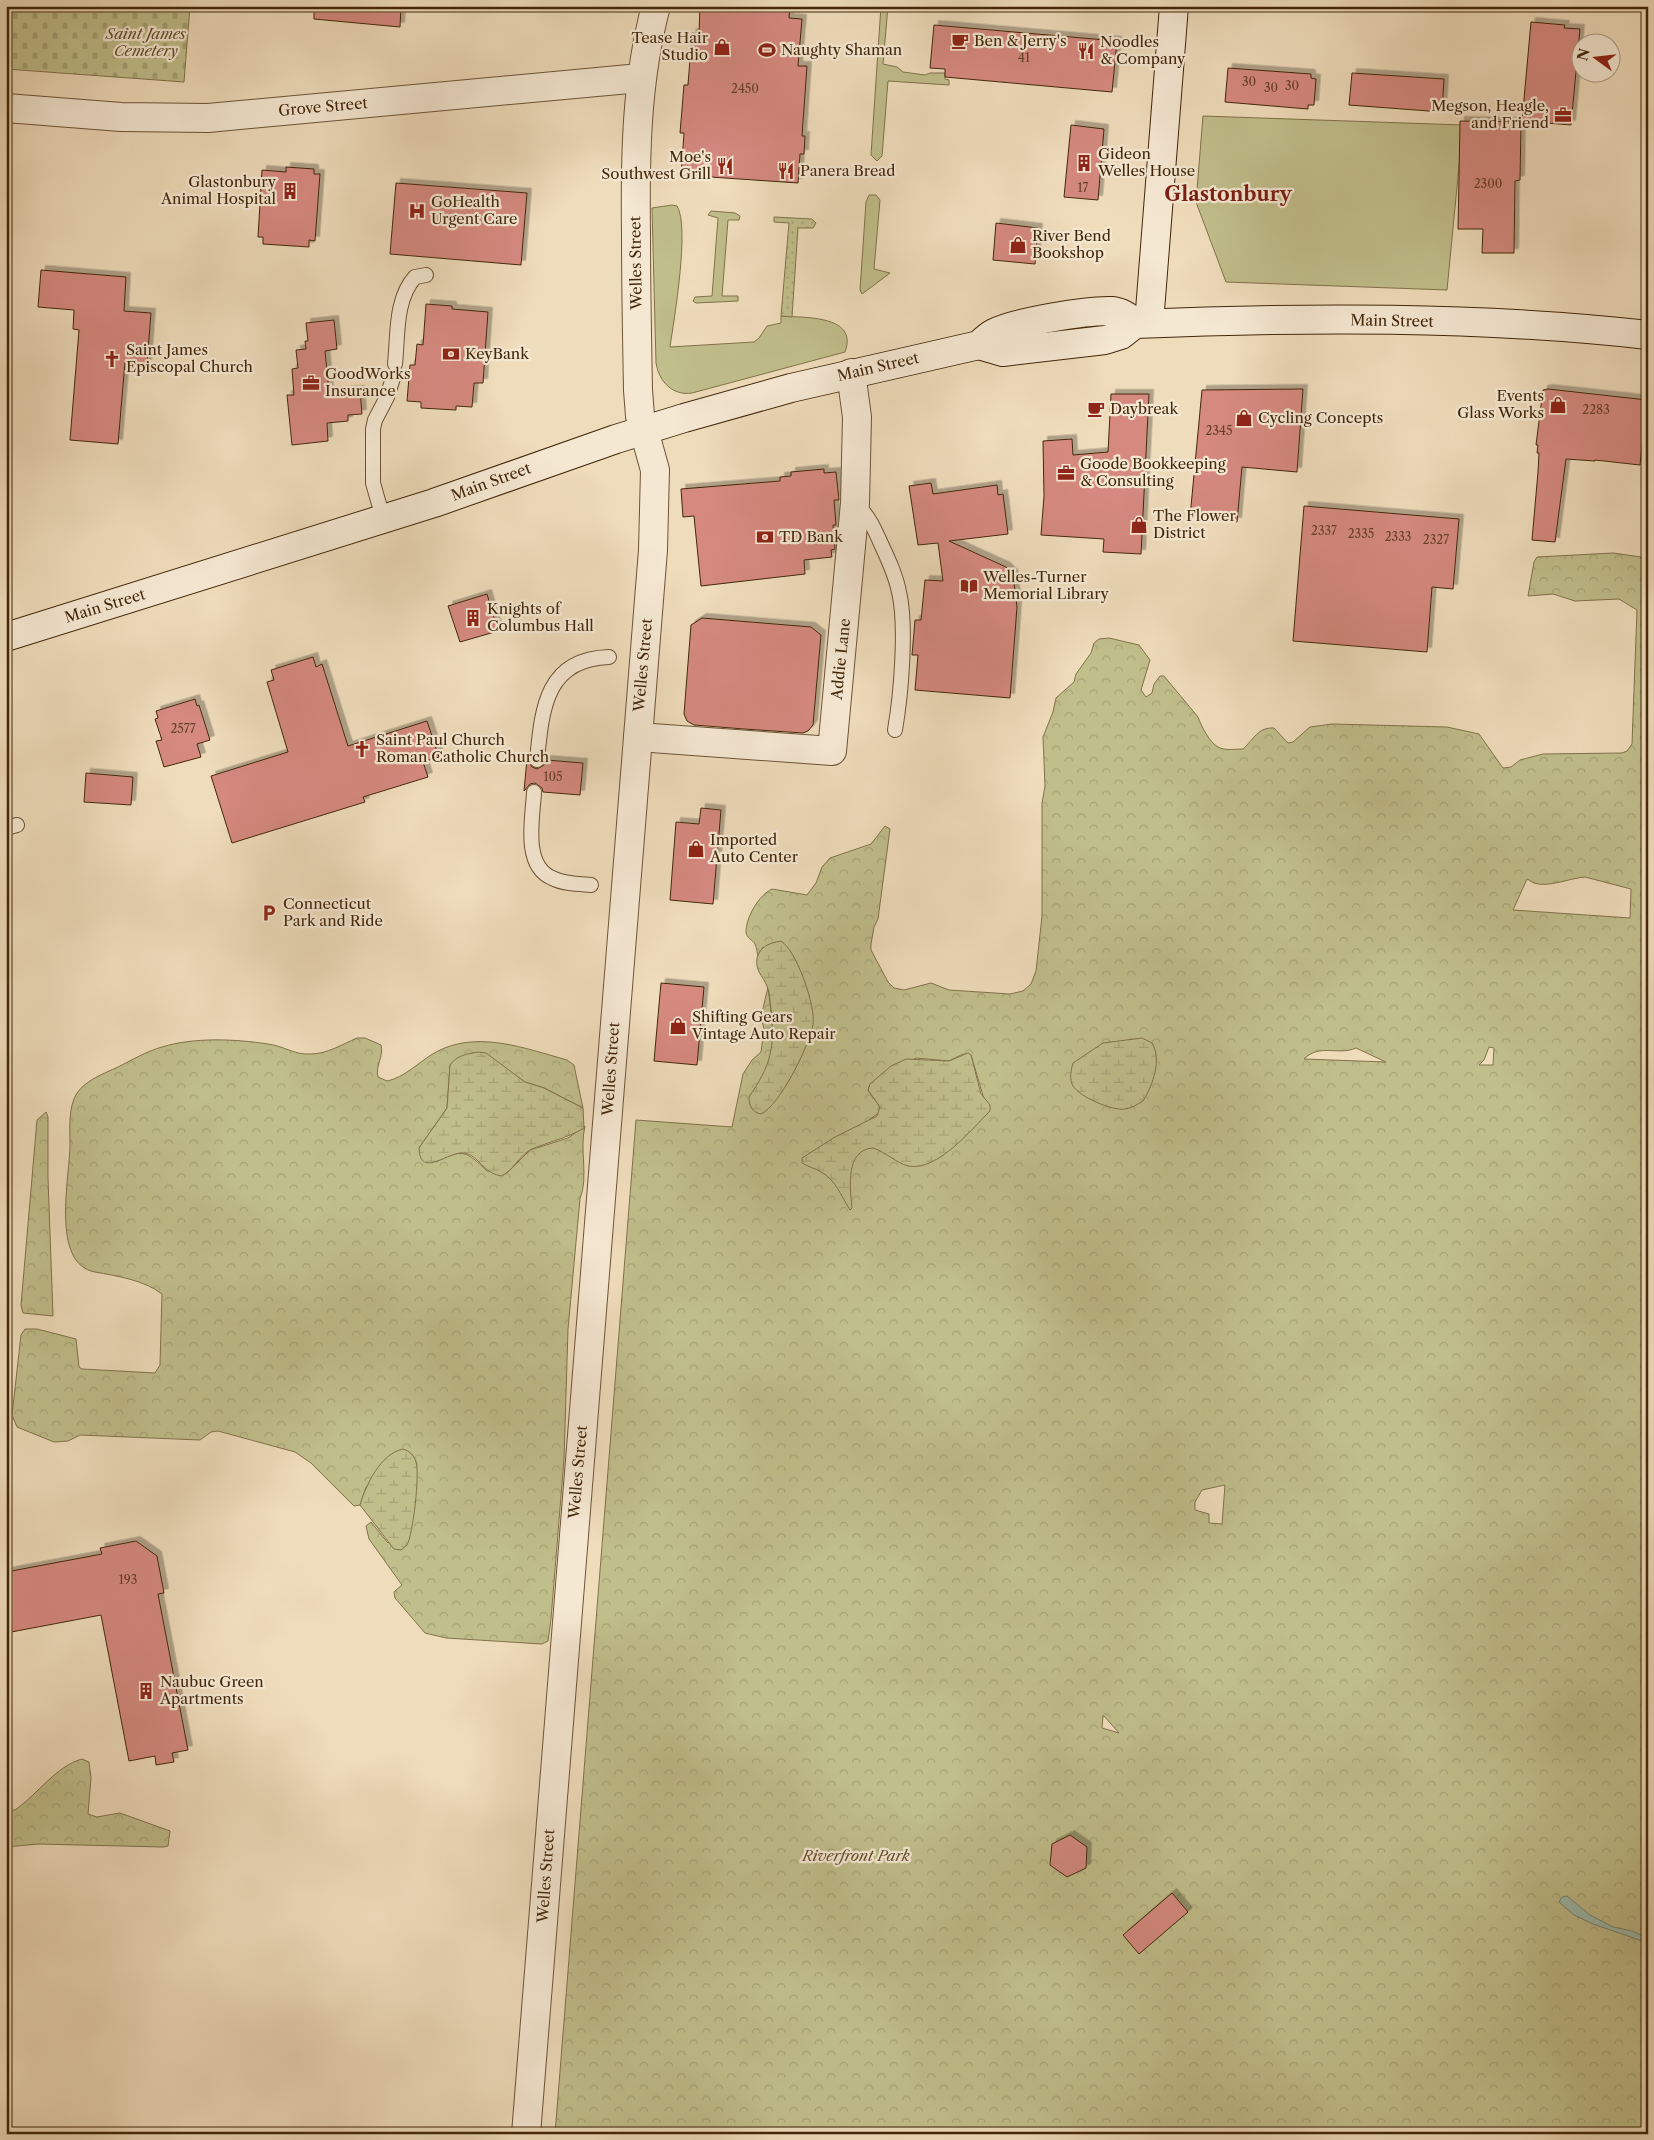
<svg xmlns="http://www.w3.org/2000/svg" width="1654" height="2140" font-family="'Libre Caslon Text',serif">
<defs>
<pattern id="forest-crowns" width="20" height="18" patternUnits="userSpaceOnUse" patternTransform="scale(1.25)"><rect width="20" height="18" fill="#c0be8b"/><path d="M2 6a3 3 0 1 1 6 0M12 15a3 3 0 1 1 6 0" fill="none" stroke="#a6a377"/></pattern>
<pattern id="wetland-marsh" width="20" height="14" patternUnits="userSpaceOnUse" patternTransform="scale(1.25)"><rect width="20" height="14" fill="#c0be8b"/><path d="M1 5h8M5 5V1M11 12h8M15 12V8" fill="none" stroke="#a6a377"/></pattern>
<pattern id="cemetery-stones" width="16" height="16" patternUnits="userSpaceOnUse" patternTransform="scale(1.25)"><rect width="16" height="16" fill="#c0be8b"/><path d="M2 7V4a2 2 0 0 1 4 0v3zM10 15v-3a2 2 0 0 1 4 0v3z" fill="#a6a377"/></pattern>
<pattern id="garden-dots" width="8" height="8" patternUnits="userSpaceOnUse" patternTransform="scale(1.25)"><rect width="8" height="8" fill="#c0be8b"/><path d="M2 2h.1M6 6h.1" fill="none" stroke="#a6a377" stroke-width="1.8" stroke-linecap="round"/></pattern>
<filter id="shadow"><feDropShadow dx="4.5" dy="-4.5" stdDeviation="0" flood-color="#0004"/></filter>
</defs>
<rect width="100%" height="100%" fill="#efdcbb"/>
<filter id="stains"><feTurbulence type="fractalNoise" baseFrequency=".004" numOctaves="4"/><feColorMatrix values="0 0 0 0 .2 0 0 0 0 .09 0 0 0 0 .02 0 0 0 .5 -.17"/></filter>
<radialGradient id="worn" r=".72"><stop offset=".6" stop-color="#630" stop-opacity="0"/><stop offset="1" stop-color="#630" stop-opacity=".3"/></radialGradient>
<!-- grass -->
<g fill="#c0be8b" stroke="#81724a">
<polygon points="881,6 888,6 883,64 897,67 903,72 925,75 930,73 945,73 945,79 949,80 949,85 888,81 882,156 877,161 871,155"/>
<polygon points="1203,116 1463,125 1447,290 1226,282 1196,202"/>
<polygon points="869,195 876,195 880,200 874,269 890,273 862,294 860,290 866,202"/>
<path d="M672,205L677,206C690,226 674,320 670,347L754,342L759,338L767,326L781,323V316C802,318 859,314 845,352L692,393C673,396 659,382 656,363L652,208Z"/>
<polygon points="711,211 735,213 740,216 739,220 728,220 722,296 738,296 738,301 696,303 693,301 695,297 712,296 718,218 708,215"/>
</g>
<!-- forest -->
<g fill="url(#forest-crowns)" stroke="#81724a" fill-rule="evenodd">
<path d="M1648,548V2134H555L636,1120L732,1127L743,1074L752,1060L761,1052L764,1029L761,1017L768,987C771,1015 778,1047 765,1074C761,1082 755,1090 749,1097L806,1046L763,947L758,956C757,953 757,948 755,944C753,940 746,938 746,932C746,917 759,895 772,889L807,895L816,883L822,867L830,858L871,844L885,826L890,829L878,919L874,927L871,944V950L888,982L894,988L904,990L931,983L949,990L1010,994L1023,991L1031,984L1036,971L1042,916V803L1045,786L1043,737L1053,712L1056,698L1074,682L1076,674L1091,653L1094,643L1099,639L1109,638L1139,645L1150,660L1141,690L1146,697L1152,693L1154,684L1160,676H1164L1198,717C1201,726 1210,743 1218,747C1225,751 1235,749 1243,749C1254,739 1258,727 1274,728L1288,743L1293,742L1310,727L1332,724L1447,727L1479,734L1503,768L1511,767L1520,760L1543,754L1622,753L1627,751L1632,744L1637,610L1619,599L1575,601L1553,594L1528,596L1534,562L1537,557L1613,553L1641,557L1644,562L1642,573L1646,579ZM1585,877L1631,889L1630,918L1513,910L1527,879C1530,880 1531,882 1534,883C1548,888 1570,878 1585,877ZM1489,1047L1494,1048L1493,1065H1479L1484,1060ZM1356,1048L1386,1062L1304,1059C1320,1043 1338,1056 1356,1048ZM963,1054L971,1055L984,1099L838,1136L865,1123L880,1112V1107L868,1090L870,1084L916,1058L949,1061ZM1225,1485L1222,1524L1209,1523V1514L1195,1510V1502L1202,1490ZM1103,1716H1104L1119,1733L1102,1728Z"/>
<path d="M357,1038H365L381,1045C384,1057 375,1066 378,1077L387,1081C404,1078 420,1061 436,1052C477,1030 524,1048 567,1060L574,1065L583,1108L544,1088L525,1082L506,1069L450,1065L447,1108L419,1148L436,1162C463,1148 466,1151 487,1171L507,1173L530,1150L568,1138L585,1126C579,1150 589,1176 580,1199L568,1329L564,1459L551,1619L548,1641L542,1644L446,1638L425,1633L395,1598L394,1592L402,1585L369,1539L366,1526L371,1522L388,1543L417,1464L412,1454L366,1487L360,1505L354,1506L311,1463L295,1452L218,1431L211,1432L200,1440L80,1435L68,1441L54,1442L17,1427L12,1415L21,1335L25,1329H37L76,1339L79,1367L82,1369L155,1373L160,1365L162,1294C144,1280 117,1276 95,1272C50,1264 70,1176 70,1145C70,1129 68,1107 77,1093C86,1080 103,1074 118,1067C132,1060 147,1051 162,1047C195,1037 235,1039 268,1044C284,1046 294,1055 311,1054C327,1054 343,1044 357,1038Z"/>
<polygon points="46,1112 48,1117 48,1178 53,1316 23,1313 21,1305 37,1120"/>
<path d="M82,1759L89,1762L91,1778L88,1814L97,1817L120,1813L170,1831L168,1846L163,1847L38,1844L6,1847V1810H15C37,1795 56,1766 82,1759Z"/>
</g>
<!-- wetland -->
<g fill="url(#wetland-marsh)" stroke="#81724a">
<path d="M781,941C797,951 816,1007 813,1025C809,1046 780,1105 761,1114C752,1112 749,1106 749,1097C771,1065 775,1048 771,1009C770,1002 770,993 767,986C763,976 755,971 757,958C760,946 770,943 781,941Z"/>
<path d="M1142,1038L1152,1043C1162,1059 1153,1085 1143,1101C1138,1104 1132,1108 1125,1109C1112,1111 1080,1097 1073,1086C1069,1079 1071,1070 1073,1063L1103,1043Z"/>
<path d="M478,1052L486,1053L525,1082L544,1088L583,1108L584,1128C566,1139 547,1142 530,1150C518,1157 513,1171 501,1176C483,1173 479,1156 465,1153C449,1150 420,1180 419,1148L447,1108L450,1065C457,1055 467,1054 478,1052Z"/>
<path d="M968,1053L971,1055L981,1094L990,1105V1111C972,1129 937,1172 908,1166C896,1163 886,1152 873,1148C845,1150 850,1187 852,1208L850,1210C841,1196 836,1180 821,1172C815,1168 808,1167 802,1163V1158L835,1137L877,1116L880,1107L868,1090L870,1084L891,1066L906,1059L949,1061Z"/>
<path d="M403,1449C409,1451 414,1455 416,1462C420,1473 413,1535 407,1545C405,1547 403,1548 401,1550L394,1549L360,1505C366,1485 380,1454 403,1449Z"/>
</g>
<!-- cemetery -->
<polygon fill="url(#cemetery-stones)" stroke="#81724a" points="6,6 190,6 184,82 6,69"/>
<!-- garden -->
<polygon fill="url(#garden-dots)" stroke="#81724a" points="774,217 812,219 816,223 813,228 798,228 792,317 781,316 789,223 774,222"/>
<!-- water -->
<polygon fill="#9abcae" stroke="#77806c" points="1567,1896 1590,1915 1613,1927 1632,1931 1648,1938 1648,1943 1593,1924 1574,1915 1559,1902 1562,1897"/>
<!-- building -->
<g fill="#d5897f" stroke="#42270a" filter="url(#shadow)">
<polygon points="314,6 401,6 400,27 314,19"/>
<polygon points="700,6 790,6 789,18 802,19 798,66 807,66 802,136 805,136 804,154 800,154 798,183 681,175 684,133 680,133 684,85 688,85 692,33 699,34"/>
<polygon points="1531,22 1565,25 1564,28 1580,29 1571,125 1522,121"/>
<polygon points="934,25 1117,41 1112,92 945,77 945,69 930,68"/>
<polygon points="1228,68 1311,74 1311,78 1316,79 1314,105 1308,105 1308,109 1225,102"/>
<polygon points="1352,73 1444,79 1442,112 1349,105"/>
<polygon points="1460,121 1521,122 1520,180 1515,181 1514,253 1482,253 1483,229 1458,229"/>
<polygon points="1071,125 1104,129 1098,200 1064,197"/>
<polygon points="286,167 314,169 314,174 320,174 315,241 309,240 309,247 263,244 263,237 258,237 262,170 286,172"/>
<polygon points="396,183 527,193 521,265 390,254"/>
<polygon points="996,223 1038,228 1035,264 993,260"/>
<polygon points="41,270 126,277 124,311 151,313 147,364 125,362 118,444 70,440 79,330 73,329 74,310 38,307"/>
<polygon points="426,304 452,306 452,309 488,312 483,383 474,383 472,407 456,406 456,410 421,408 421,402 407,401 410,365 415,365 417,344 423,345"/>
<polygon points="334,320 337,349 325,351 329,392 360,390 362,414 348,415 348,421 327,423 328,441 292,445 287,395 294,395 292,369 298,368 296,350 306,349 305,341 308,341 306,323"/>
<polygon points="1303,389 1297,472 1242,467 1237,522 1190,517 1202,390"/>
<polygon points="1548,389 1647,400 1640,465 1595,460 1595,461 1566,459 1555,542 1532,540 1538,472 1539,453 1537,453 1538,445 1536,445 1543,390"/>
<polygon points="1111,394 1149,394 1141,554 1103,552 1104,539 1041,535 1044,496 1043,441 1072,439 1073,455 1108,452"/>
<polygon points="824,469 824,473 836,472 839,500 834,500 836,525 833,525 835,549 831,550 832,557 804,560 805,574 701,586 694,516 683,517 681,489 780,481 780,477 791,476 791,472"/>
<polygon points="931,483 933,494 997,485 998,495 1003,494 1008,534 949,541 1006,567 1013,574 1017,607 1010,698 915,690 918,655 912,655 915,620 921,620 925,580 943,581 938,543 918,545 909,486"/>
<polygon points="1304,506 1459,519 1453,589 1432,587 1427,652 1293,641"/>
<polygon points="487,594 498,631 460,642 448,606"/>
<polygon points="702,618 811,627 821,635 813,725 808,731 803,733 744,729 694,725 687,721 684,714 691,625"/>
<polygon points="313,657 316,667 322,664 348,746 427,721 439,757 423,762 428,777 363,797 365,802 232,843 211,776 288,752 267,682 274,680 271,670"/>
<polygon points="195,699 197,706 199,705 210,740 197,744 201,757 164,767 156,741 162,740 155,719 158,718 156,711"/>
<polygon points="527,759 532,767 537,769 544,765 546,760 583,763 580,795 543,792 542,788 535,783 530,784 524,791"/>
<polygon points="86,773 133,777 131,805 84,802"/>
<polygon points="701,808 721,810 713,904 670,900 676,822 699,824"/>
<polygon points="661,983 704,987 697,1065 654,1061"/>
<polygon points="136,1541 157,1556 164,1593 158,1594 188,1750 172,1753 174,1762 156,1765 155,1756 129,1761 101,1615 6,1633 6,1572 102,1554 100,1548"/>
<polygon points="1070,1835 1087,1847 1086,1868 1067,1877 1050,1865 1052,1844"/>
<polygon points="1172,1893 1188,1912 1139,1954 1123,1935"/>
</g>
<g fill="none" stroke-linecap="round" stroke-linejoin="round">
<!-- service casing -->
<g stroke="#6d5436" stroke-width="16">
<g id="service">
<path d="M395,364C398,335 395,299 415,277L426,275"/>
<path d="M856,504C869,516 875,530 882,546C889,561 896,576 899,592C907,626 901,695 895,730"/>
<polyline points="383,518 373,483 373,429 375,420 387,397 393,378"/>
<path d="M537,760C542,710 545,659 609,657"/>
<path d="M534,792C533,817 522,865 552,878C564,884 578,884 591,885"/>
<polyline points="6,828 17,825"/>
</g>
</g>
<!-- minor casing -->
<g stroke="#6d5436" stroke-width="30">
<g id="minor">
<polyline points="6,108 121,117 208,118 640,78"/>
<polyline points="638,737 832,751 855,503 857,417 851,373"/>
<path d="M526,2134L653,550L655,470L640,416L638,390C637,338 636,286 636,234C635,157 636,81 656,6"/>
</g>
</g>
<!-- secondary casing -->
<g stroke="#42270a" stroke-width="30">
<g id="secondary">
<polyline points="1149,323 1174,6"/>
<path d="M979,345L1003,352L1105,340L1121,335L1135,324C1306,317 1478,316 1648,335"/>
<path d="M6,637L434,503L616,439L684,418L791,388L979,345C984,340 988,336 994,333C1016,322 1087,310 1112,311C1121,312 1129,317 1135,324"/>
</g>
</g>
<!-- service -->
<use href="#service" stroke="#f5e8d3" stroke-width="14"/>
<!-- minor -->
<use href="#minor" stroke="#f5e8d3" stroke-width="28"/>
<!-- secondary -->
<use href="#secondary" stroke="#f5e8d3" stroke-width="28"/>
</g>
<!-- icons -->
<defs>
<g id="cafe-bare" transform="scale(1.35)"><path d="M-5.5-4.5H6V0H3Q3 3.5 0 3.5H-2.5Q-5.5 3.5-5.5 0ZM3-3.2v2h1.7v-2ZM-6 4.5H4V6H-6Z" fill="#8f2418" stroke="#f5e8d3" stroke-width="2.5" paint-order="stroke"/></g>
<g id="shop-bare" transform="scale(1.35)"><path d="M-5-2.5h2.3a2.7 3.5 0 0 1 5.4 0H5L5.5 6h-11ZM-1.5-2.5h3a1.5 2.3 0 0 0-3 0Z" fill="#8f2418" stroke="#f5e8d3" stroke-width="2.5" paint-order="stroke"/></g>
<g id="stadium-bare" transform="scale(1.35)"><path d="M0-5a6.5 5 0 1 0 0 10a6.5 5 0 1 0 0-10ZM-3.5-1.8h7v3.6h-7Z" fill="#8f2418" stroke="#f5e8d3" stroke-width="2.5" paint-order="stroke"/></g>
<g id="restaurant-bare" transform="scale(1.35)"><path d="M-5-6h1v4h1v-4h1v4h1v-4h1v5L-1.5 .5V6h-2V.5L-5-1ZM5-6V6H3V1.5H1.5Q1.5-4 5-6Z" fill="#8f2418" stroke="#f5e8d3" stroke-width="2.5" paint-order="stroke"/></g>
<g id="office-bare" transform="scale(1.35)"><path d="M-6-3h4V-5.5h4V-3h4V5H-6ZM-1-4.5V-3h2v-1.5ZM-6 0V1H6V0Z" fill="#8f2418" stroke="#f5e8d3" stroke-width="2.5" paint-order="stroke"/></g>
<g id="building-bare" transform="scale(1.35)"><path d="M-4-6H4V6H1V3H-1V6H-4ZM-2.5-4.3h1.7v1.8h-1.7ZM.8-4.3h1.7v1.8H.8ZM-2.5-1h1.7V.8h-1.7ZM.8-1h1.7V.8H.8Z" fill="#8f2418" stroke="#f5e8d3" stroke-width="2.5" paint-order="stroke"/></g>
<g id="hospital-bare" transform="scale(1.35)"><path d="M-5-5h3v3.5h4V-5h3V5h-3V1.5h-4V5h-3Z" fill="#8f2418" stroke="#f5e8d3" stroke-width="2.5" paint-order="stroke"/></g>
<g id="bank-bare" transform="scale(1.35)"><path d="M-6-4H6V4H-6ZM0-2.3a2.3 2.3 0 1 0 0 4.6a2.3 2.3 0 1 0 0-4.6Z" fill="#8f2418" stroke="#f5e8d3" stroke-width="2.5" paint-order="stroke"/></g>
<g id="church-bare" transform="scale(1.35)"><path d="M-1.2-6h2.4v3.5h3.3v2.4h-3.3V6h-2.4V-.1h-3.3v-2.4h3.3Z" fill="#8f2418" stroke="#f5e8d3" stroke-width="2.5" paint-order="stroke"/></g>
<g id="library-bare" transform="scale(1.35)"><path d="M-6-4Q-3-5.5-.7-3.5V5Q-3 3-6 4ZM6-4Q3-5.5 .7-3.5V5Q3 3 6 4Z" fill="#8f2418" stroke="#f5e8d3" stroke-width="2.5" paint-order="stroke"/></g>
<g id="parking-bare" transform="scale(1.35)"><path d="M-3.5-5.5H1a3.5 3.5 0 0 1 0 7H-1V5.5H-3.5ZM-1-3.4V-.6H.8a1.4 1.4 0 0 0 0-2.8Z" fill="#8f2418" stroke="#f5e8d3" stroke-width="2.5" paint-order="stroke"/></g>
</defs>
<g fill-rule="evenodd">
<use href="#cafe-bare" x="960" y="41"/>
<use href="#shop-bare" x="722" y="47"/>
<use href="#stadium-bare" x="767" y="50"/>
<use href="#restaurant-bare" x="1086" y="51"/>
<use href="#office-bare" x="1563" y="115"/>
<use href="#building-bare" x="1084" y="163"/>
<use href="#restaurant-bare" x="725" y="166"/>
<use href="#restaurant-bare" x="786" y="171"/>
<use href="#building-bare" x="290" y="191"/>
<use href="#hospital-bare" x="417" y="211"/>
<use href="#shop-bare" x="1018" y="245"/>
<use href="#bank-bare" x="451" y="354"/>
<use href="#church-bare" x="112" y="359"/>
<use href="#office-bare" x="311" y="383"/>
<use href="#shop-bare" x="1558" y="405"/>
<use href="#cafe-bare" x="1096" y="409"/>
<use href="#shop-bare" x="1244" y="418"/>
<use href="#office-bare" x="1066" y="473"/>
<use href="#shop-bare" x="1139" y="525"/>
<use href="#bank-bare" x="765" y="537"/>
<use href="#library-bare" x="969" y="586"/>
<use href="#building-bare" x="473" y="618"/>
<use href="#church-bare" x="362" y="749"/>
<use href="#shop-bare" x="696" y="849"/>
<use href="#parking-bare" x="269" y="913"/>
<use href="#shop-bare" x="678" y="1026"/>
<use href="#building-bare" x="146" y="1691"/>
</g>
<g text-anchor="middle" stroke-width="4.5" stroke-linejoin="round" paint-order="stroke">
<!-- number labels -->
<g font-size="12" fill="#674027">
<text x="1024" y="62">41</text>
<text x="1249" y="86">30</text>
<text x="1292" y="90">30</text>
<text x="1271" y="92">30</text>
<text x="745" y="93">2450</text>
<text x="1488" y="188">2300</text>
<text x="1083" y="192">17</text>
<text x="1596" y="414">2283</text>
<text x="1219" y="435">2345</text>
<text x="1324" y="535">2337</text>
<text x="1361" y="538">2335</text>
<text x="1398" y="541">2333</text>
<text x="1436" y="544">2327</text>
<text x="183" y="733">2577</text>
<text x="553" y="781">105</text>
<text x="128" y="1584">193</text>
</g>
<!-- park labels -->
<g font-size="15" font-style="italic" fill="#624d2a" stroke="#f5e8d3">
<text x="146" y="39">Saint James<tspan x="146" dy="17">Cemetery</tspan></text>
<text x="856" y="1861">Riverfront Park</text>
</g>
<!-- poi labels -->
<g font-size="15" fill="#42270a" stroke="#f5e8d3" text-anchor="start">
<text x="708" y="43" text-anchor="end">Tease Hair<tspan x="708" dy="17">Studio</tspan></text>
<text x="974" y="46">Ben &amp; Jerry's</text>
<text x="1100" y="47">Noodles<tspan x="1100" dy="17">&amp; Company</tspan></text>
<text x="781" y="55">Naughty Shaman</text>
<text x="1549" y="111" text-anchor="end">Megson, Heagle,<tspan x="1549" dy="17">and Friend</tspan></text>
<text x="1098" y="159">Gideon<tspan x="1098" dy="17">Welles House</tspan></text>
<text x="711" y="162" text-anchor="end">Moe's<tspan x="711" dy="17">Southwest Grill</tspan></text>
<text x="800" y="176">Panera Bread</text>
<text x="276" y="187" text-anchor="end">Glastonbury<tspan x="276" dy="17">Animal Hospital</tspan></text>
<text x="431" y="207">GoHealth<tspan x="431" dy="17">Urgent Care</tspan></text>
<text x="1032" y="241">River Bend<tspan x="1032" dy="17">Bookshop</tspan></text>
<text x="126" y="355">Saint James<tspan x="126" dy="17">Episcopal Church</tspan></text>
<text x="465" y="359">KeyBank</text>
<text x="325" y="379">GoodWorks<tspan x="325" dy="17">Insurance</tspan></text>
<text x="1544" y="401" text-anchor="end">Events<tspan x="1544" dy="17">Glass Works</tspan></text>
<text x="1110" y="414">Daybreak</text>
<text x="1258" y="423">Cycling Concepts</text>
<text x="1080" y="469">Goode Bookkeeping<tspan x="1080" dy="17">&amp; Consulting</tspan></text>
<text x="1153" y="521">The Flower<tspan x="1153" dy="17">District</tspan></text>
<text x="779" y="542">TD Bank</text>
<text x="983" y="582">Welles-Turner<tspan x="983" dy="17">Memorial Library</tspan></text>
<text x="487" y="614">Knights of<tspan x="487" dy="17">Columbus Hall</tspan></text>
<text x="376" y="745">Saint Paul Church<tspan x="376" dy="17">Roman Catholic Church</tspan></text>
<text x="710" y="845">Imported<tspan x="710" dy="17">Auto Center</tspan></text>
<text x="283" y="909">Connecticut<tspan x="283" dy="17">Park and Ride</tspan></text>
<text x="692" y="1022">Shifting Gears<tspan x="692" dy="17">Vintage Auto Repair</tspan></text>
<text x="160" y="1687">Naubuc Green<tspan x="160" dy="17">Apartments</tspan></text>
</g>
<!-- street labels -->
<g font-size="15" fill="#42270a" stroke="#f5e8d3">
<text transform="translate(323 107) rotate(-5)" y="5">Grove Street</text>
<text transform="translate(636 263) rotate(-91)" y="5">Welles Street</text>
<text transform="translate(1392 321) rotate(1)" y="5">Main Street</text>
<text transform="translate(878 367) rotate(-13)" y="5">Main Street</text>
<text transform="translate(491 482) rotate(-20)" y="5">Main Street</text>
<text transform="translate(105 606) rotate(-17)" y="5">Main Street</text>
<text transform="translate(841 659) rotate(-84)" y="5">Addie Lane</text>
<text transform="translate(643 665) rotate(-85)" y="5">Welles Street</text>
<text transform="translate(611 1069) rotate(-86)" y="5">Welles Street</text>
<text transform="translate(578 1472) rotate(-85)" y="5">Welles Street</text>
<text transform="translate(546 1876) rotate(-86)" y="5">Welles Street</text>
</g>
<!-- district labels -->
<g font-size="20" font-weight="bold" fill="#7a1f14" stroke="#f5e8d3">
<text x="1228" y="201">Glastonbury</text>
</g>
</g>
<!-- margin -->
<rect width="1654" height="2140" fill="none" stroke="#efdcbb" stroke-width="25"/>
<rect x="8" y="8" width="1639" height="2125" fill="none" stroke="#42270a" stroke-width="2.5"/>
<rect x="12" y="12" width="1629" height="2115" fill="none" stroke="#42270a"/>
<!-- north arrow -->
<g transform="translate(1596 58) rotate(285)"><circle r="24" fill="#f5e8d3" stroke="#ad9b83"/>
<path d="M0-4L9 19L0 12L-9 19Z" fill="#8f2418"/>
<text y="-8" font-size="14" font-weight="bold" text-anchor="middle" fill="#42270a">N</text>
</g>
<rect width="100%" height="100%" filter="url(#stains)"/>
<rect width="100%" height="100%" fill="url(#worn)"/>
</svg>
